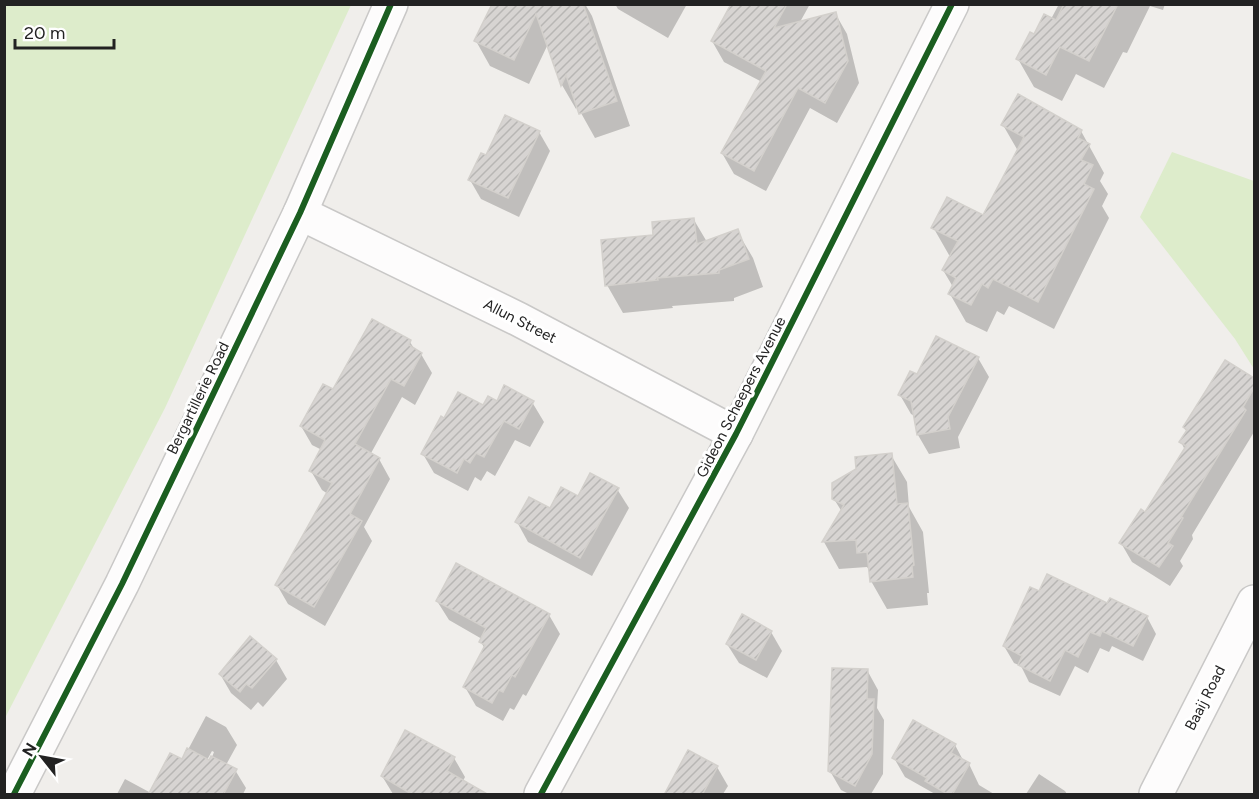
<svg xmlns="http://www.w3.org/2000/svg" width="1259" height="799" font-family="Figtree,sans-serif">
<defs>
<pattern id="building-hatch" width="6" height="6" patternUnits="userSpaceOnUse" patternTransform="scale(1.5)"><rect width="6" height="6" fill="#d7d4d2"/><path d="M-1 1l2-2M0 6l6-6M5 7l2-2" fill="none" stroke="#b8b6b4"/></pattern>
</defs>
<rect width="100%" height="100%" fill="#f0eeeb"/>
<!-- grass -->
<g fill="#ddeccb">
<polygon points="5,4 351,5 165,408 5,718"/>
<polygon points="1172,152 1254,181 1254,369 1235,339 1140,217"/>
</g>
<!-- shadow -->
<g fill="#0003" fill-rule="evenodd">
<polygon points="542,4 585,4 592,16 630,126 595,138 581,113 578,104 576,109 562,85 548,44 529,84 490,66 476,41"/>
<polygon points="615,4 687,4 668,38 618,9"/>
<polygon points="733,4 810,4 800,22 835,13 847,34 859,83 837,123 810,108 766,191 734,174 722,153 762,82 724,62 712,41"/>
<polygon points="1059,4 1165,4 1163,10 1150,6 1127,53 1123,52 1104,88 1076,74 1062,101 1034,87 1018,59 1035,36 1051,19"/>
<polygon points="1003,125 1081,131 1104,173 1100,181 1108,194 1102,206 1109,218 1054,329 1009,306 1004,315 997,311 987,332 966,322 950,294 953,287 943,270 951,256 949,255 933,227 984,217 1018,151"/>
<polygon points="539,132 550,151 519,217 481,199 470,180 487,157"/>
<polygon points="694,220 707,242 737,231 753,258 763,287 734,298 734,301 672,306 673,308 623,313 607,285 655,236"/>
<polygon points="410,342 415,350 421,354 432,373 415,405 402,397 370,455 379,459 390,479 364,527 372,541 325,626 288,604 277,585 328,494 322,490 311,471 322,450 312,445 301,426 334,391"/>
<polygon points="978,358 989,377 958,437 960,448 929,454 918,435 915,416 911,414 900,395 917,376"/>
<polygon points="1226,362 1254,380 1254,432 1192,535 1193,539 1180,561 1183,566 1170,586 1132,562 1121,543 1146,514 1185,450 1181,442 1187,432 1184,428"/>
<polygon points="532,402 544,422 530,447 515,440 495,476 487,471 481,481 475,477 468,491 434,473 423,454 444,420 497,403"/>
<polygon points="891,455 907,482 909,507 923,532 929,593 927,593 928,605 887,609 871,581 871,573 867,567 839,569 824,542 842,512 834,499"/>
<polygon points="617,489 629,508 592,576 528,542 517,522 579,498"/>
<polygon points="1040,593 1108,605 1147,617 1156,634 1143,661 1112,646 1109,652 1100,648 1088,673 1075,666 1060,696 1029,682 1021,666 1014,663 1004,646"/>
<polygon points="437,601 549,615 560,634 526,696 523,694 514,710 510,708 503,721 476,706 465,687 485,649 481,642 482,639 449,620"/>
<polygon points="771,632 782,651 767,678 739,663 727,644"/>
<polygon points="276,660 287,679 263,707 258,702 251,710 231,693 220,674"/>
<polygon points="867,670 878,690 877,708 884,720 883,774 871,794 849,794 841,790 830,771"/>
<path d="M206,716L226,727L237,745L226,765L235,770L246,788L243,794H117L125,779L151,793L182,761ZM212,751L214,752L210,762L207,760Z"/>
<polygon points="955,745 964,762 969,764 979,785 994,794 935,794 905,777 894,758"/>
<polygon points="454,758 465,777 461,785 466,794 393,794 382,776"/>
<polygon points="717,767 728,786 723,794 671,794"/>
<polygon points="1039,774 1065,791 1067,794 1026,794"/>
</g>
<!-- building -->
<g fill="url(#building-hatch)" stroke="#d3d0cc" stroke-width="1.5">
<polygon points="492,4 583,4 617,101 579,114 566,75 561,86 536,14 514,60 474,41"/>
<polygon points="731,4 787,4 774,28 836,12 848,61 825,103 798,88 754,171 721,153 766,71 711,41"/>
<polygon points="1064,4 1118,4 1089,61 1060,47 1046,75 1016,59 1030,32 1034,34 1044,14 1056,20"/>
<polygon points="1018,94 1082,130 1078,138 1090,144 1081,160 1093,165 1084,184 1094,189 1038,302 993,279 988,288 982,284 971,305 948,294 956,278 942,270 958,241 931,228 947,197 983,215 1024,137 1001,125"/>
<polygon points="505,115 540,131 508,198 468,180 481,153 486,155"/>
<polygon points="694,218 697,244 738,229 749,259 719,270 719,273 657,278 658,280 605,286 601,240 653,235 652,222"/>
<polygon points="372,319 411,340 409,345 422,353 404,386 391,379 355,444 380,458 350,514 362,521 314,607 275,585 332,483 309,471 325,440 300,426 323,384 333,389"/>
<polygon points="936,336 979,357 948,417 950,429 917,435 911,401 898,395 910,371 917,374"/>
<polygon points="1225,360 1254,378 1254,388 1243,407 1246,410 1181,517 1183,518 1168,543 1173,546 1159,567 1119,543 1141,509 1145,512 1186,446 1179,442 1187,430 1183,427"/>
<polygon points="504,385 534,401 519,429 504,421 484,457 476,453 470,463 464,459 457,473 421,454 441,416 444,418 458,392 483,405 488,396 497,401"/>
<polygon points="892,453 897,504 908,503 914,565 912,566 913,577 870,582 867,552 857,553 856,540 822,542 844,505 832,499 832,483 856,469 855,457"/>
<polygon points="590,473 619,488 580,558 515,522 529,497 550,508 561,487 578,496"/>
<polygon points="456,563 550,614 515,677 512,675 503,692 499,690 492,703 463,687 485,645 479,642 486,628 436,601"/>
<polygon points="1047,574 1107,603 1110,598 1148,616 1133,646 1102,631 1100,636 1090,632 1078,657 1065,650 1050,681 1018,665 1022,656 1003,646 1030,587 1039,591"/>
<polygon points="742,614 772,631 756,660 726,644"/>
<polygon points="250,636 277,659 252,688 246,684 240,692 219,674"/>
<polygon points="832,668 868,669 867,699 874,699 872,754 855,786 828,771"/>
<polygon points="913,720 956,744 951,753 970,763 952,795 949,795 925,781 927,778 892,758"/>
<polygon points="405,730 455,757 447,771 489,795 413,795 381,776"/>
<polygon points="187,748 209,760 211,756 237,769 223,795 148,795 170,753 182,759"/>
<polygon points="688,750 718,766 702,795 664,795"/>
</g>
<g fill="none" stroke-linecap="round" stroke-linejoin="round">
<!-- minor casing -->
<g stroke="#c9c8c7" stroke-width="36">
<g id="minor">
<polyline points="300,213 518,319 736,434"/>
<polyline points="14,794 122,584 300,213 391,4"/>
<polyline points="541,794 736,434 952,4"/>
<polyline points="1156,794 1254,602"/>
</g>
</g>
<!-- minor -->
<use href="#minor" stroke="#fdfcfc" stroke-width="33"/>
<!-- cycleway casing -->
<g stroke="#fff" stroke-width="10">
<g id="cycleway">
<polyline points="14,794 122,584 300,213 391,4"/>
<polyline points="541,794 736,434 952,4"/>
</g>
</g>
<!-- cycleway -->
<use href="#cycleway" stroke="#1b5e20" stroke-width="6"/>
</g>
<g text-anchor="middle" stroke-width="6" stroke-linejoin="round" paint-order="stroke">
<!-- street labels -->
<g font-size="15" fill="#222" stroke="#fff">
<text transform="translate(520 321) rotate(27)" y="5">Allun Street</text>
<text transform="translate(741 397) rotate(-63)" y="5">Gideon Scheepers Avenue</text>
<text transform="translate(198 398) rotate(-64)" y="5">Bergartillerie Road</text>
<text transform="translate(1205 698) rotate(-63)" y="5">Baaij Road</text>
</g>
</g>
<!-- border -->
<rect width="1259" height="799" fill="none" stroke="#222222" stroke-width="12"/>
<!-- north arrow -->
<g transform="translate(42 757) rotate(301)" stroke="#ffffff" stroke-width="4.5" paint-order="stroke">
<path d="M0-4.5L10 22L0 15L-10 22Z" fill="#222222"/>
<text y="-9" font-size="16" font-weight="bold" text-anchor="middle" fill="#222222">N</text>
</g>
<!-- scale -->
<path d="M15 39v9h99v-9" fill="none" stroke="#222222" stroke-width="3"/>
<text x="24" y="39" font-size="18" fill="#222222" stroke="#ffffff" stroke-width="4.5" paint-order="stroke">20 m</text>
</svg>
